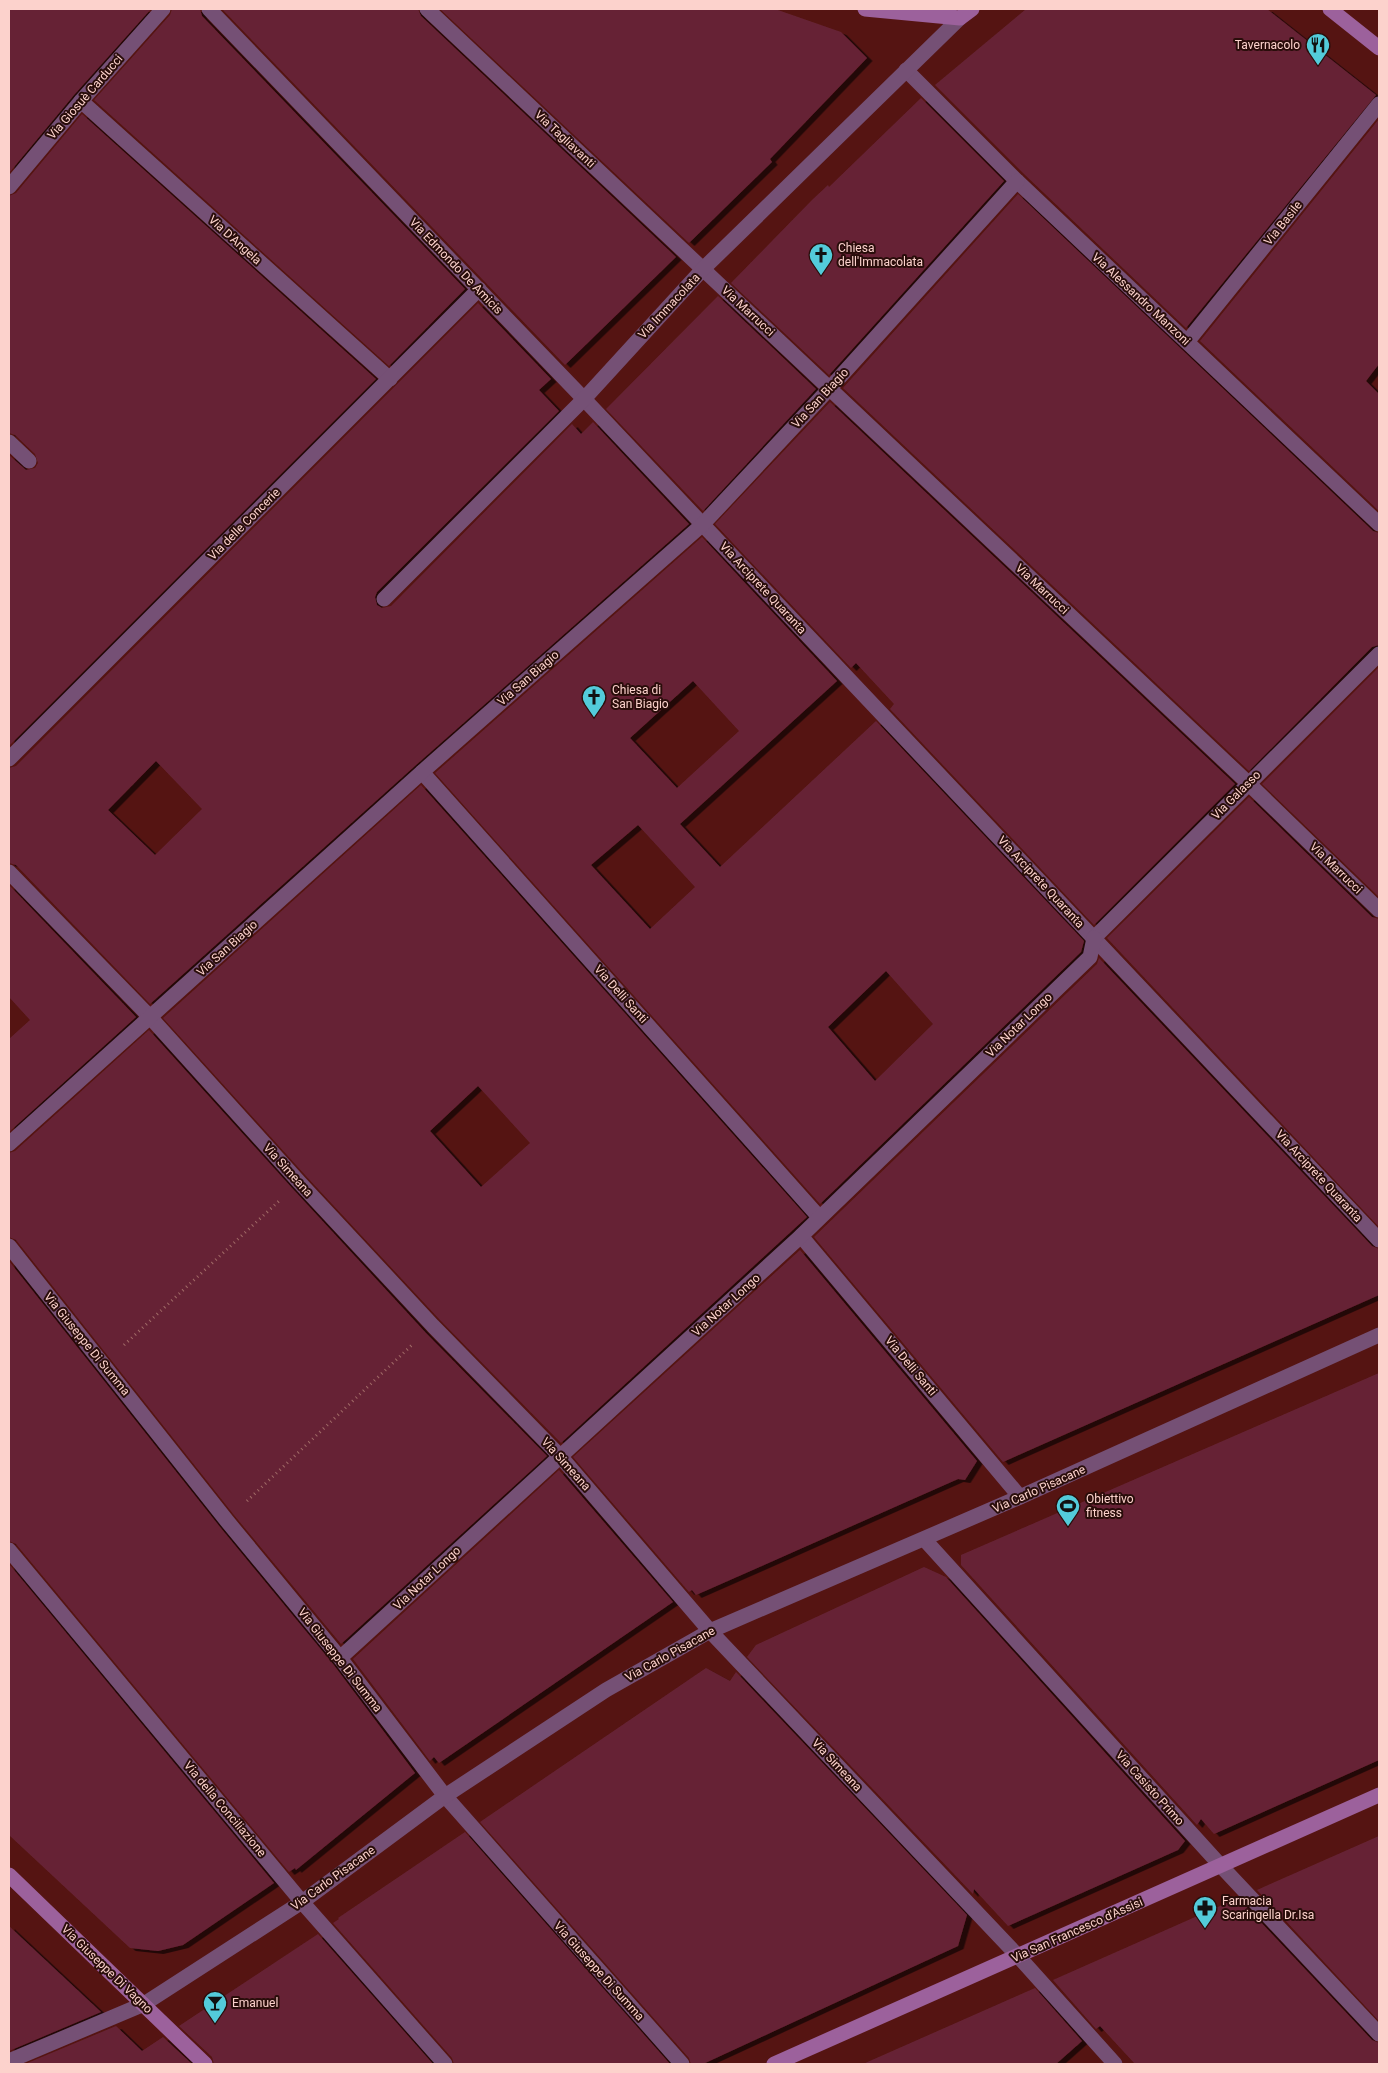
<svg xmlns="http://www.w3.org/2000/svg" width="1388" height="2073" font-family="Roboto,sans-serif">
<defs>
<filter id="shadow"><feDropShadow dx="5.5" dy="3" stdDeviation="0" flood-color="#0009"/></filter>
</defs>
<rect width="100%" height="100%" fill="#551412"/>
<!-- building -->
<g fill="#662435" fill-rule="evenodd" filter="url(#shadow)">
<polygon points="9,9 151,9 74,95 9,173"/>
<polygon points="172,9 200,9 202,16 465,289 389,366 94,100 170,15"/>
<polygon points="222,9 418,9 421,16 676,257 565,365"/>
<polygon points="440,9 775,9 841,32 867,58 770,159 772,162 689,243"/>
<polygon points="1026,9 1267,9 1376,95 1186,328 1024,174 935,85"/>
<polygon points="921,98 1004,181 829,375 731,283 812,200 828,185 829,187"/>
<polygon points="82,114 376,379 9,746 9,455 26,470 35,468 38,463 35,454 15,435 9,433 9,196 16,193"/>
<polygon points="1379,119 1379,364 1366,381 1379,394 1379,511 1200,341"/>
<polygon points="1018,194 1373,531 1379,533 1379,645 1372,647 1249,771 843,388"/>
<polygon points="718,296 816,389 703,511 606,409"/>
<path d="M478,303L551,379L539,390L559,411L377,592L375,597L377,605L382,608L391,606L572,424L581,434L593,422L689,524L416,765L150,1004L16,865L9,863V768L16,766ZM156,761L202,809L155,855L108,810Z"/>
<polygon points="830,402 1235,784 1094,925 890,709 894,704 856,663 851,668 715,524"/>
<path d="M702,537L837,681L680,824L720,867L876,721L1084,941L1081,952L820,1204L435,773ZM693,681L739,731L677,788L630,738ZM638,825L695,887L650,929L591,865ZM886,971L933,1024L875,1081L828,1027Z"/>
<polygon points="1379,667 1379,897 1262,784"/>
<path d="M421,785L807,1217L561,1443L440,1320L306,1176L163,1018ZM478,1086L530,1143L481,1187L430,1131Z"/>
<polygon points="1249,797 1372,917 1379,919 1379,1227 1107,938"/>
<polygon points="9,885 136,1017 9,1132 9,1039 30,1020 9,997"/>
<polygon points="1099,958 1372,1246 1379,1249 1379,1295 1003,1462 814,1237 1097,964"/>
<polygon points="149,1030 292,1188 426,1333 547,1456 341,1644 234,1515 16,1240 9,1237 9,1153 15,1151"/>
<polygon points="800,1250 977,1461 965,1480 958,1479 696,1595 692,1590 689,1592 573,1457"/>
<polygon points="9,1261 220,1527 333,1664 415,1773 296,1870 295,1868 289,1872 16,1544 9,1541"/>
<polygon points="1379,1373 1379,1760 1214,1834 1201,1819 1197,1825 961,1565 961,1555"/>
<polygon points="559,1470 673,1602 439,1763 434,1757 430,1761 353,1659"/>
<polygon points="9,1564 274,1883 183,1945 158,1951 130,1948 9,1835"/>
<polygon points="924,1567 946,1577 1185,1841 1178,1850 1008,1926 974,1889 973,1894 747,1657 756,1645"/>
<polygon points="706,1668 730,1681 736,1672 967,1915 958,1946 703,2064 691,2064 689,2058 480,1822"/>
<polygon points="465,1832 670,2064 454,2064 452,2058 333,1923 339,1919 338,1918"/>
<polygon points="1379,1836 1379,2021 1257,1890"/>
<polygon points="1238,1898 1372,2040 1379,2043 1379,2064 1135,2064 1100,2026 1096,2029 1053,1980"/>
<polygon points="9,1926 101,2012 9,2051"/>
<polygon points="318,1934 433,2064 214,2064 212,2057 179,2026"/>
<polygon points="1035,1988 1082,2041 1056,2064 863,2064"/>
<polygon points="116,2026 142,2051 163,2037 192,2064 25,2064"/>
</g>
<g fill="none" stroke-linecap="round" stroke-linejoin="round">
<!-- path -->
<g stroke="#a16b67" stroke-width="3" stroke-dasharray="1 4" stroke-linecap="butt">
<polyline points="124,1345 279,1201"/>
<polyline points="247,1501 413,1344"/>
</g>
<!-- lane -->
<polyline stroke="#755075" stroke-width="15" points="9,442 29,461"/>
<!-- street -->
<g stroke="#755075" stroke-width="15">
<polyline points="209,9 584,399 1379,1240"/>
<polyline points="427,9 1248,783 1379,910"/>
<polyline points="906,70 1017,181 1379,524"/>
<polyline points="81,101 390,379"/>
<polyline points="9,187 81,101 163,9"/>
<polyline points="1187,342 1379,104"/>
<polyline points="384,599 584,399 703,269 960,18"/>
<polyline points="9,759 479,289"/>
<polyline points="422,772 819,1217"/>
<polyline points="9,872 150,1017 299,1182 433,1326 560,1456 710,1631 1018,1956 1115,2064"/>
<polyline points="1094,938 1379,654"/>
<polyline points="9,1144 422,772 703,524 830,388 1017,181"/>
<polyline points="801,1236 1020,1497"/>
<polyline points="9,1246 227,1521 340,1658 445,1796 682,2064"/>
<polyline points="924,1539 1221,1866 1379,2034"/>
<polyline points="9,1550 302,1902 445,2064"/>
<polyline points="340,1658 801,1236 1090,957 1094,938"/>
<polyline points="9,2061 144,2004 302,1902 445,1796 606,1690 710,1631 1020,1497 1379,1335"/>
</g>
<!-- secondary -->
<g stroke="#9c619c" stroke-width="15">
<polyline points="865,9 960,18 972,9"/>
<polyline points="1330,9 1379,48"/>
<polyline points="9,1875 205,2064"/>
<polyline points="774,2064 1379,1795"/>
</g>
</g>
<!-- icons -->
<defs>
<g id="restaurant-pin" transform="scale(1.25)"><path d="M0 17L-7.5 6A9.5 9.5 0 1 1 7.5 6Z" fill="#53cbda" stroke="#290d0a"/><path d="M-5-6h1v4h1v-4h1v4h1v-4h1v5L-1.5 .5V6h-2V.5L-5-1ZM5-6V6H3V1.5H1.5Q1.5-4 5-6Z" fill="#111"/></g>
<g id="church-pin" transform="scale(1.25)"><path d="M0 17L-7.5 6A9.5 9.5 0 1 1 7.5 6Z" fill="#53cbda" stroke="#290d0a"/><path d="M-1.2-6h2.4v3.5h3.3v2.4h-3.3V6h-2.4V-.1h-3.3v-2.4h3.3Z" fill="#111"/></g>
<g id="stadium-pin" transform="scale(1.25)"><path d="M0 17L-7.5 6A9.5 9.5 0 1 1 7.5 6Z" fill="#53cbda" stroke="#290d0a"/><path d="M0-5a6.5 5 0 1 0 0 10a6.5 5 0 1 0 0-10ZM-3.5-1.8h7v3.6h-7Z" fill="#111"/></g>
<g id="pharmacy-pin" transform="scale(1.25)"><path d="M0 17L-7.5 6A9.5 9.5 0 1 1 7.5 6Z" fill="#53cbda" stroke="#290d0a"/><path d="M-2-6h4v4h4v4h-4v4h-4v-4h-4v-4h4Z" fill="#111"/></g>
<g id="bar-pin" transform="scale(1.25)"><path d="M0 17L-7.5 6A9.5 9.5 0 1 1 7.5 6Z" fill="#53cbda" stroke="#290d0a"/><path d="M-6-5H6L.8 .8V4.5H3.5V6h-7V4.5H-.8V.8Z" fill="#111"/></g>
</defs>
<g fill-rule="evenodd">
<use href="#restaurant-pin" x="1318" y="45"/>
<use href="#church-pin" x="821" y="255"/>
<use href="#church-pin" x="594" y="697"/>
<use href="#stadium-pin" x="1068" y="1506"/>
<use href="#pharmacy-pin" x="1205" y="1908"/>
<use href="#bar-pin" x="215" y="2003"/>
</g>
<g text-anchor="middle" stroke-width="4" stroke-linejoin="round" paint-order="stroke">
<!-- poi labels -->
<g font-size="12" fill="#fcd2cc" stroke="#290d0a" text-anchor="start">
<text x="1300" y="49" text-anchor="end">Tavernacolo</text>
<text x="838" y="252">Chiesa<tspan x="838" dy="14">dell'Immacolata</tspan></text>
<text x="612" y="694">Chiesa di<tspan x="612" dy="14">San Biagio</tspan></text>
<text x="1086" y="1503">Obiettivo<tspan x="1086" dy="14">fitness</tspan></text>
<text x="1222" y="1905">Farmacia<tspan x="1222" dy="14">Scaringella Dr.Isa</tspan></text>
<text x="232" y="2007">Emanuel</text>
</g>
<!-- street labels -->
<g font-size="12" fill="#fcd2cc" stroke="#290d0a">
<text transform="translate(85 97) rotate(-49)" y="4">Via Giosuè Carducci</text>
<text transform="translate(565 139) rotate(43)" y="4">Via Tagliavanti</text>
<text transform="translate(1283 223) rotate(-51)" y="4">Via Basile</text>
<text transform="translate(235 240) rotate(42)" y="4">Via D'Angela</text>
<text transform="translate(456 266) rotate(46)" y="4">Via Edmondo De Amicis</text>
<text transform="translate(1141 299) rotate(43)" y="4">Via Alessandro Manzoni</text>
<text transform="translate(669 306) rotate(-47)" y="4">Via Immacolata</text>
<text transform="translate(748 311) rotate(43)" y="4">Via Marrucci</text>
<text transform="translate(820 398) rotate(-47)" y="4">Via San Biagio</text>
<text transform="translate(244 524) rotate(-45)" y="4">Via delle Concerie</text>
<text transform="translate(763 588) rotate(47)" y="4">Via Arciprete Quaranta</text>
<text transform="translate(1042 589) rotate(43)" y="4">Via Marrucci</text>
<text transform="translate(528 678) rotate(-41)" y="4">Via San Biagio</text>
<text transform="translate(1236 795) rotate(-45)" y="4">Via Galasso</text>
<text transform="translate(1336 868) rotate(44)" y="4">Via Marrucci</text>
<text transform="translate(1041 882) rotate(47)" y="4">Via Arciprete Quaranta</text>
<text transform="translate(227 948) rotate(-42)" y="4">Via San Biagio</text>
<text transform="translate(621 994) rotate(48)" y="4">Via Delli Santi</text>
<text transform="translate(1019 1025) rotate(-44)" y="4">Via Notar Longo</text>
<text transform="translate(288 1170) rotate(48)" y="4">Via Simeana</text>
<text transform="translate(1319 1176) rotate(47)" y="4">Via Arciprete Quaranta</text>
<text transform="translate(726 1305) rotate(-42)" y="4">Via Notar Longo</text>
<text transform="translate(87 1344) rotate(51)" y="4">Via Giuseppe Di Summa</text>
<text transform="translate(911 1366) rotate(50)" y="4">Via Delli Santi</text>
<text transform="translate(566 1464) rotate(48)" y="4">Via Simeana</text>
<text transform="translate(1039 1489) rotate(-24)" y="4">Via Carlo Pisacane</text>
<text transform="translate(427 1578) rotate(-43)" y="4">Via Notar Longo</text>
<text transform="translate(670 1654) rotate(-29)" y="4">Via Carlo Pisacane</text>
<text transform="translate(340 1660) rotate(52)" y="4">Via Giuseppe Di Summa</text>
<text transform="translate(837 1765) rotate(47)" y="4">Via Simeana</text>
<text transform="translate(1150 1788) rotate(48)" y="4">Via Casisto Primo</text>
<text transform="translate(225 1809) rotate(50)" y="4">Via della Conciliazione</text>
<text transform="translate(333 1878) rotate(-36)" y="4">Via Carlo Pisacane</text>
<text transform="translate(1077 1930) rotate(-24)" y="4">Via San Francesco d'Assisi</text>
<text transform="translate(107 1969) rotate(44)" y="4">Via Giuseppe Di Vagno</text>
<text transform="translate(599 1971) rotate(48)" y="4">Via Giuseppe Di Summa</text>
</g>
</g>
<!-- border -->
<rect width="1388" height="2073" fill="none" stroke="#fcd2cc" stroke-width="20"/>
</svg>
